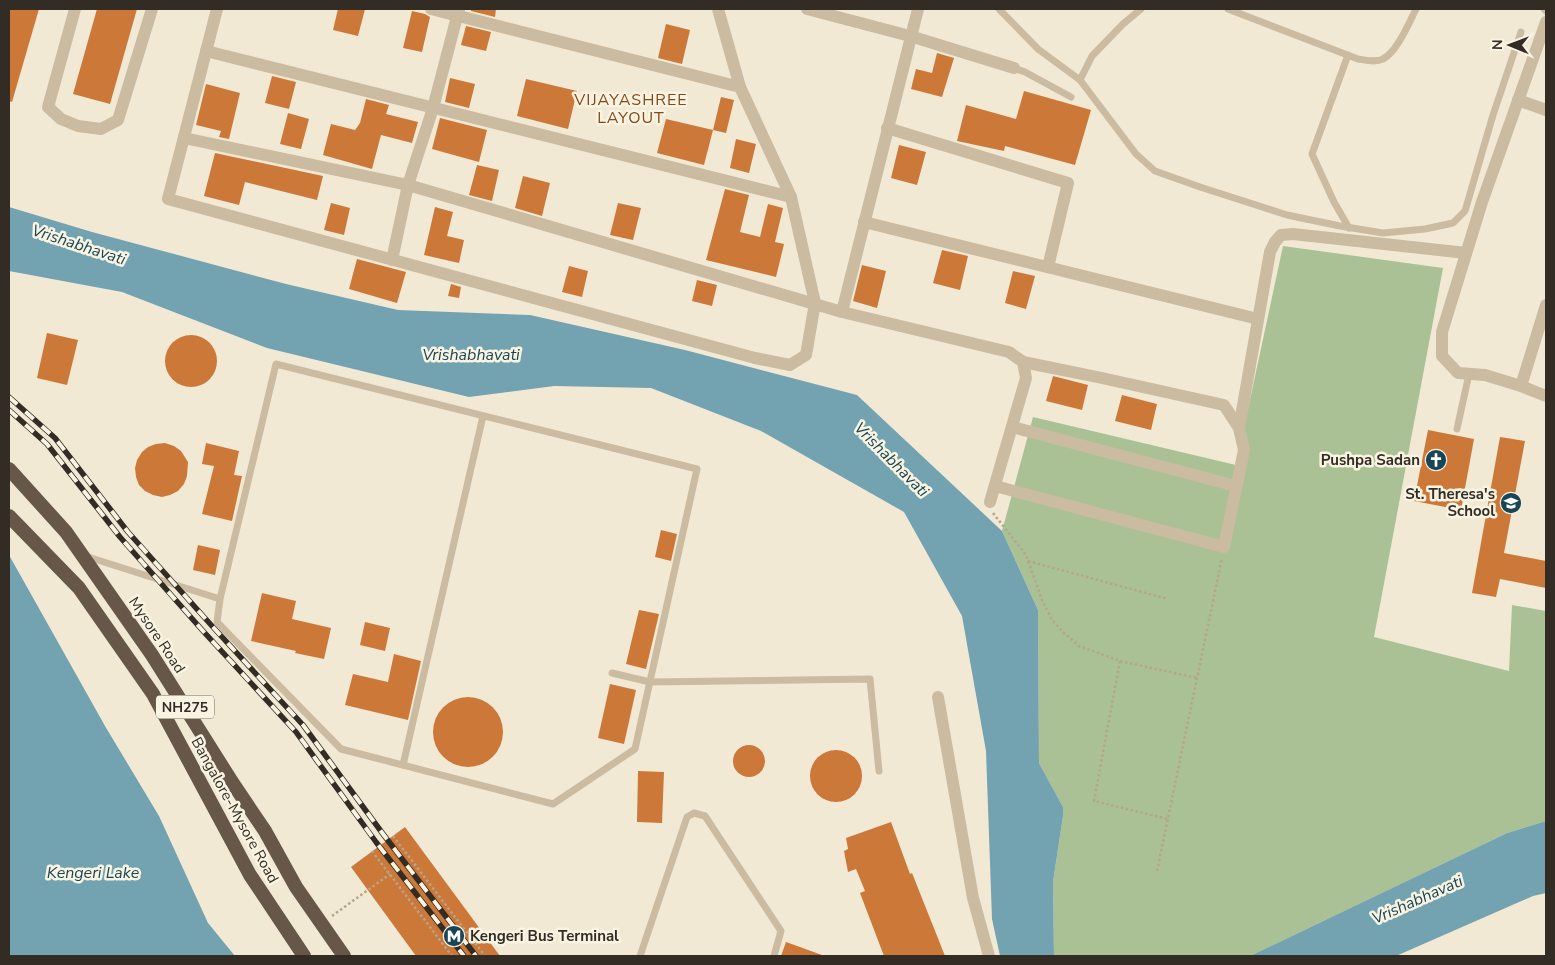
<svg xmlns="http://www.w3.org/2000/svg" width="1555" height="965" font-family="'Nunito Sans',sans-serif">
<rect width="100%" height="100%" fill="#f2e9d5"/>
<!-- green -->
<polygon fill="#aac195" points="1283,246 1443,268 1374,637 1509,671 1512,605 1546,611 1546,821 1507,833 1250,956 1054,956 1053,882 1063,816 1063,807 1039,763 1038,610 1002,531 1033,417 1236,465"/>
<!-- water -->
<g fill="#73a2b0">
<polygon points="9,207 92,232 286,284 398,310 530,315 685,350 857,395 1002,531 1038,610 1039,763 1063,807 1063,816 1053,882 1054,956 1000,956 992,919 986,751 962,616 904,512 761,431 651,388 554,386 469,397 267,348 122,292 9,271"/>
<polygon points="9,555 105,726 159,816 208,923 235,956 9,956"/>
<polygon points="1546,821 1546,893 1533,896 1396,956 1250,956 1507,833"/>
</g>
<!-- building -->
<g fill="#cc7839">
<polygon points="9,9 39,9 12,102 9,101"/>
<polygon points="97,9 137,9 110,104 73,94"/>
<polygon points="338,9 365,9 358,36 333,30"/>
<polygon points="471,9 496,9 495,17 471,11"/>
<polygon points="412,11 425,14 430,17 422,52 403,48"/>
<polygon points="666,24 690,30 682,64 658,58"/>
<polygon points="466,26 491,32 486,51 461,45"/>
<polygon points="937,53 954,58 942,97 911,89 916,69 932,73"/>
<polygon points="272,76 296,82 289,109 265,103"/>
<polygon points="450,78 475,84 469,108 445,102"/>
<polygon points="526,79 577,91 568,129 517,116"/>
<polygon points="206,84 240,93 229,139 219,137 221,131 196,125"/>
<polygon points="1024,91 1091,110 1075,165 1005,146 1004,151 957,141 966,105 1016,119"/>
<polygon points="721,97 734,100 726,133 713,130"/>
<polygon points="366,99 389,105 386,114 418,122 412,143 381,135 372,169 323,155 331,124 355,130 360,123"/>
<polygon points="288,113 309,119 301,149 280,144"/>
<polygon points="440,118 487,130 479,162 432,149"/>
<polygon points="666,119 713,130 704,165 657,153"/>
<polygon points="736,139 756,144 749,173 730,168"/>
<polygon points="899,145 926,152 917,185 891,178"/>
<polygon points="215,153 323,176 317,200 245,182 239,205 204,196"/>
<polygon points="477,165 499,170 492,201 469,195"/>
<polygon points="523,176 550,183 542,216 515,208"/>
<polygon points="725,189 749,195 740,232 760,237 768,204 783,208 775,242 784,244 776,277 706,260"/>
<polygon points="331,203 350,208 344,235 324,230"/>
<polygon points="618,203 641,208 633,240 610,235"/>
<polygon points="435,207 453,212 447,236 464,240 459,263 424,255"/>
<polygon points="942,250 968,256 960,290 933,283"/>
<polygon points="357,259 406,272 397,303 349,289"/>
<polygon points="862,265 886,271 877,308 853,301"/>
<polygon points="569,266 588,271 582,297 562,292"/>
<polygon points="1013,271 1035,276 1026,309 1005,303"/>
<polygon points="697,280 717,285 712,306 692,301"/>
<polygon points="451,284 461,287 459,298 448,296"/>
<polygon points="47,333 78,340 67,385 37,378"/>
<circle cx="191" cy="361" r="26"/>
<polygon points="1053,376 1088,385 1082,410 1046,401"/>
<polygon points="1122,395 1157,404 1151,430 1115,421"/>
<polygon points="1428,430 1474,439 1461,510 1414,501"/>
<polygon points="1500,437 1525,441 1504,553 1546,561 1546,588 1500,579 1496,597 1472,593"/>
<polygon points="165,443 174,446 181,451 188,462 187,476 184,484 178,491 170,495 162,497 153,495 145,491 139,485 136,477 135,468 137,460 142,452 148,447 156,444"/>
<polygon points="206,443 239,451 234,475 242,476 232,521 202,514 214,466 202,464"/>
<polygon points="661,530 677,534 671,561 655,557"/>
<polygon points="198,545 220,550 215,575 193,570"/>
<polygon points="262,593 296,601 292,619 331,628 324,659 295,653 296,651 251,641"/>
<polygon points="639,610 659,614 646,669 626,664"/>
<polygon points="365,622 390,628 385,651 360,645"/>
<polygon points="394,654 421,661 408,720 345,705 353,674 388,682"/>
<polygon points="610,684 636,690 624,744 598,738"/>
<circle cx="468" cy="732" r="35"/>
<circle cx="749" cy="761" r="16"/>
<circle cx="836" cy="776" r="26"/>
<polygon points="638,771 664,772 662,823 637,822"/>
<polygon points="891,822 910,874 912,873 945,956 884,956 860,893 865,891 856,869 848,872 844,851 848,849 846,838"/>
<polygon points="405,827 500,956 416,956 351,867"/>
<polygon points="786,942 822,955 822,956 781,956"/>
</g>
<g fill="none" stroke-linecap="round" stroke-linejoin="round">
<!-- path -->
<g stroke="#b5a58b" stroke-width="2.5" stroke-dasharray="2.5 2.5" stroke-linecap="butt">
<polyline points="993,513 1026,555 1042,600 1052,620 1062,631 1079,646 1120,661 1197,678"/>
<polyline points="1028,561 1168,599"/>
<polyline points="1120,661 1094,801 1168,819"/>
<polyline points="393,836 485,956"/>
<polyline points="372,851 452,956"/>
<polyline points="1157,871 1222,558"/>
<polyline points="332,916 390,874"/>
</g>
<!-- service -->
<g stroke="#cabba1" stroke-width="7">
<polyline points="999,9 1038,49 1080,80 1092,56 1123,24 1141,9"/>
<path d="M1228,9L1358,59C1365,60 1376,63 1383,59C1397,52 1409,23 1416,9"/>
<polyline points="1544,9 1546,11"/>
<polyline points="1348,55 1312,154 1334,202 1349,228"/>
<polyline points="1014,68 1025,72 1071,97"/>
<polyline points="1080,80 1136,154 1155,171 1200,187 1287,215 1340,226 1383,233 1425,229 1453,223 1465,211 1493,115 1521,32"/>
<polyline points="1457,429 1469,374"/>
<polyline points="85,556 220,599 276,364 697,469 635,749 553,804 341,749 217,622 220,599"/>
<polyline points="612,673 650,682 870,679 879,771"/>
<polyline points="403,765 483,416"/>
<polyline points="640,956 687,817 694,813 705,816 781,931 774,956"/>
</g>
<!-- minor -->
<g stroke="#cabba1" stroke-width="12">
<polyline points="75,9 48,107 61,119 78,126 101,129 118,120 152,9"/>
<polyline points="217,9 168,199 755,358 790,365 806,355 815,303 791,197 740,87 718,9"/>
<polyline points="431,9 740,87"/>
<polyline points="807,9 910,36 1014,68"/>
<polyline points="1546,22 1482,202 1442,332 1442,356 1458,373 1485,375 1521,386 1546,396"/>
<polyline points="206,51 791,197"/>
<polyline points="1518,100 1546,110"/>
<polyline points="887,128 1068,183 1048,267"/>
<polyline points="184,138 408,185 842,312 1009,352 1023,362 1026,378 990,502"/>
<polyline points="864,222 1258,319"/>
<polyline points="392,260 408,185 433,108 459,9"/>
<polyline points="842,312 918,9"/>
<polyline points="1521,386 1546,305"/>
<polyline points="1012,427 1236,486"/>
<polyline points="1239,428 1270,252 1275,242 1281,235 1293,234 1466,253"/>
<polyline points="995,486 1224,547 1244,450 1239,428 1224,405 1102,378 1023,362"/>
<polyline points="938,697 973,898 989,956"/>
</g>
<!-- trunk -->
<g stroke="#665748" stroke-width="14">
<polyline points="9,469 66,532 152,655 232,782 265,831 296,887 344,956"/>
<polyline points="9,516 79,588 153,694 250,875 304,956"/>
</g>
<!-- rail casing -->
<g stroke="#332c24" stroke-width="5.5">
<g id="rail">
<polyline points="9,397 55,438 128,532 212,626 303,725 383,834 476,956"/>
<polyline points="9,410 47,444 120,537 203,631 296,732 376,842 464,956"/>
</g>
</g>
<!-- rail -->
<use href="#rail" stroke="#f9f3e1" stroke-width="4" stroke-dasharray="11" stroke-linecap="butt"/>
</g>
<!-- icons -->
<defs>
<g id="church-disc" transform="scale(1.125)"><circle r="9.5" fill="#184656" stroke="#f9f3e1"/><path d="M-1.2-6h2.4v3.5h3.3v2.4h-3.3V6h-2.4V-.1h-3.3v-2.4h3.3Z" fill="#fff"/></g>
<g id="school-disc" transform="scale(1.125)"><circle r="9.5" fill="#184656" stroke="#f9f3e1"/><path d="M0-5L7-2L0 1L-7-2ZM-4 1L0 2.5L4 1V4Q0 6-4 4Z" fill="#fff"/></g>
<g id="metro-disc" transform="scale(1.125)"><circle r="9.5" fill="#184656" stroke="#f9f3e1"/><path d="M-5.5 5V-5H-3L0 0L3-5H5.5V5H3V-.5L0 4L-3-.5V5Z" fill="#fff"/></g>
</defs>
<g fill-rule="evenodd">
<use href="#church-disc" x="1436" y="460"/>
<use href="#school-disc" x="1511" y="503"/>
<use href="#metro-disc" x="454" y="936"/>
</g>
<g text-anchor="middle" stroke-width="5" stroke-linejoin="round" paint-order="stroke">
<!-- shield labels -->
<rect fill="#f9f3e1" stroke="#6e685d" stroke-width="1" x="156" y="695.5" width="58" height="23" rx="4"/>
<g font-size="14" font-weight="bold" fill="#332c24">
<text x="185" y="712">NH275</text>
</g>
<!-- poi labels -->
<g font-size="15" font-weight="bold" fill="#332c24" stroke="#f9f3e1" text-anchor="end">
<text x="1420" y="465">Pushpa Sadan</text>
<text x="1495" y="499">St. Theresa's<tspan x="1495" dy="17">School</tspan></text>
<text x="470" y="941" text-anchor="start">Kengeri Bus Terminal</text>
</g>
<!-- street labels -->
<g font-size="15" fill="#332c24" stroke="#f9f3e1">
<text transform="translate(157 635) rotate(56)" y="5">Mysore Road</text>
<text transform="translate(235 810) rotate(61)" y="5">Bangalore-Mysore Road</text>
</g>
<!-- neighbourhood labels -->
<g font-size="16" letter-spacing="1" fill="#86481a" stroke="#f9f3e1">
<text x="631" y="105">VIJAYASHREE<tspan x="631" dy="18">LAYOUT</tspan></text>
</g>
<!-- water labels -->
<g font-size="16" font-style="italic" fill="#184656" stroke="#f9f3e1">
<text transform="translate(79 244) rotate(18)" y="6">Vrishabhavati</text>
<text x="471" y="360">Vrishabhavati</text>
<text transform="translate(892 459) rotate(45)" y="6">Vrishabhavati</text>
<text x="93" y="878">Kengeri Lake</text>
<text transform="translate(1417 899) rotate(-24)" y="6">Vrishabhavati</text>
</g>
</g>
<!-- border -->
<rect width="1555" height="965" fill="none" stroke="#332c24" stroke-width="20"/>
<!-- north arrow -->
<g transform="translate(1510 45) rotate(271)" stroke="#f9f3e1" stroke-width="4" paint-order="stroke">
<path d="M0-4L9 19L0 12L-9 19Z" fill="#332c24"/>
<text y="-8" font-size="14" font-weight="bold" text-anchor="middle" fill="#332c24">N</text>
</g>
</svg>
